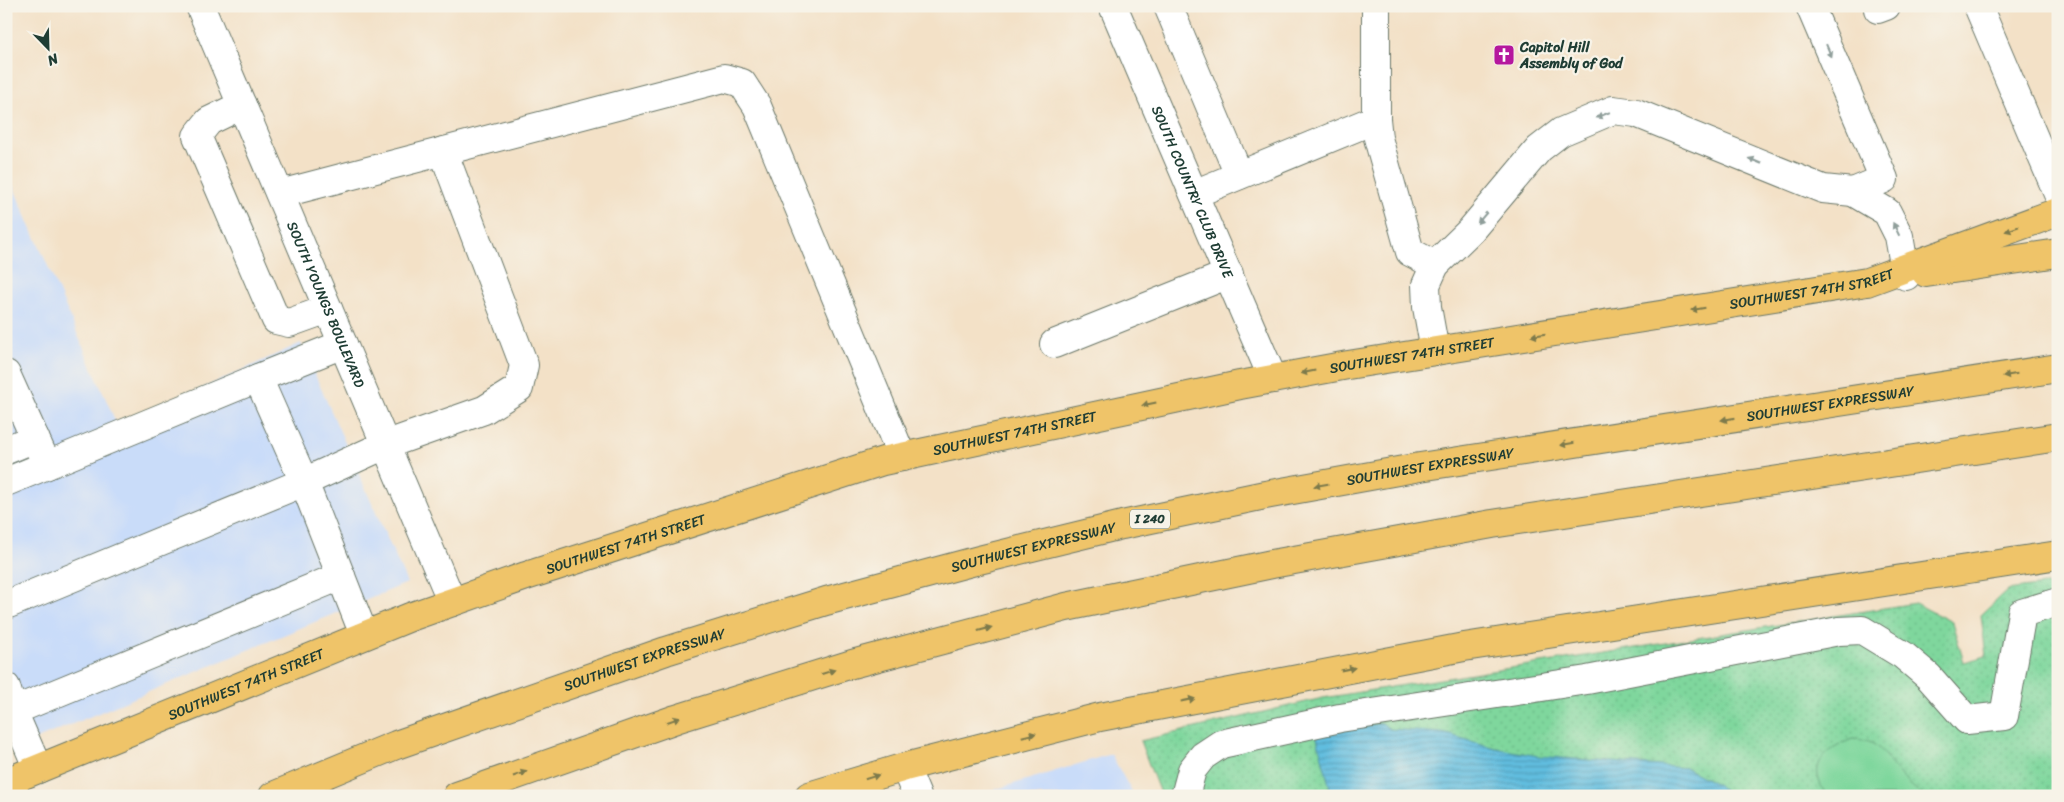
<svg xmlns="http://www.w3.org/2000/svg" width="2064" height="802" font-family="Sriracha,sans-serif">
<defs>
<pattern id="grass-dots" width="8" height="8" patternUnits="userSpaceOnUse" patternTransform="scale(1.25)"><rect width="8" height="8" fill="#7fd79d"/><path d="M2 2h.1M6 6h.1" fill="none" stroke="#6db988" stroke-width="1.8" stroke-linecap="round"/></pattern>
<pattern id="water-rules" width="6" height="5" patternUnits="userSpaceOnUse" patternTransform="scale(1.25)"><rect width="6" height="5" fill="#61bddf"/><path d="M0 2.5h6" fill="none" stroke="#4f9bb6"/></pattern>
</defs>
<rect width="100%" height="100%" fill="#f7f3e8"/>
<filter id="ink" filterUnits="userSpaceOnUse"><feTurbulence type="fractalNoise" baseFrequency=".02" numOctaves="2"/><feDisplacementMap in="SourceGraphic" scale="10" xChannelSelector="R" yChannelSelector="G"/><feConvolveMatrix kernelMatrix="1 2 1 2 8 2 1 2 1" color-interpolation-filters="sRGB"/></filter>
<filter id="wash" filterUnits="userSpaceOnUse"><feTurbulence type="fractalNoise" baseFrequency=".0096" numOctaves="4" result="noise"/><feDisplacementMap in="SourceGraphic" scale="20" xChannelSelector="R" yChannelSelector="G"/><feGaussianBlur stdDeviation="1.12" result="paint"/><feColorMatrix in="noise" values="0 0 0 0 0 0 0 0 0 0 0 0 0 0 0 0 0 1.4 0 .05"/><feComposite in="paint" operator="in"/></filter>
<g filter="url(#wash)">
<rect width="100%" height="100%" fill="#f3e1c7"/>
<!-- built -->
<g fill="#c9dcf9">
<polygon points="6,170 118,427 301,343 407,583 6,752"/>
<polygon points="1111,754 1134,796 974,796"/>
</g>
<!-- grass -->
<polygon fill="url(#grass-dots)" stroke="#4f8a68" points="2058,583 2058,796 1161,796 1140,741 1323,698 1915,603 1952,622 1964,662 1986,656 1981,615 2008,590"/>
<!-- park -->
<path fill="#7fd79d" stroke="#4f8a68" d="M1852,739C1880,740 1881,753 1897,771C1904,781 1914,787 1923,796H1827C1806,765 1823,752 1852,739Z"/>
<!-- water -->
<polygon fill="url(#water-rules)" stroke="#407d8a" points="1382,723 1389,729 1443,733 1495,748 1538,756 1686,768 1717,784 1730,796 1332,796 1316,734"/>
</g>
<g filter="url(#ink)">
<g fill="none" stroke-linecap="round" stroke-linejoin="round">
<!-- minor casing -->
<g stroke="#697667" stroke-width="30">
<g id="minor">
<path id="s1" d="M200,6L452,602"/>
<path id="s2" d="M1113,6L1273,379"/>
<polyline points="1168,6 1239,175"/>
<polyline points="1376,6 1376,119 1378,138 1410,252 1435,265"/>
<polyline points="1810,6 1884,179 1853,192"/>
<polyline points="1978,6 2058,194"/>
<polyline points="1878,9 1886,6"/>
<polyline points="242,105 209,121 197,136 276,320 289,323 328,309"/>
<polyline points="280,194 724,78 742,83 757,106 902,457"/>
<polyline points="1194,194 1376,119"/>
<polyline points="1054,344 1229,274"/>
<polyline points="1435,351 1427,307 1426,285 1435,265 1471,230 1539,149 1561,132 1613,110 1636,113 1823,189 1853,192 1887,212 1899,236 1906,276"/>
<polyline points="6,374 47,465"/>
<polyline points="6,450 35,438"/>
<polyline points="6,482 258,378"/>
<polyline points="6,605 304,482 258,378 343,344"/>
<polyline points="364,635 304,482 385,445 484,410 519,388 524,365 443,151"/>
<polyline points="6,687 13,711 6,714"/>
<polyline points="905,767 917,796"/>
<polyline points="38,769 13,711 341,576"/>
<polyline points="1185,796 1192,770 1203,756 1221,744 1340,718 1587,680 1839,631 1862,630 1903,655 1929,677 1967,720 2004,716 2022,613 2058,602"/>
</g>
</g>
<!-- major casing -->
<g stroke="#697667" stroke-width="30">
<g id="major">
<polyline points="1926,273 2058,253"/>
<path id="s3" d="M6,782L410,617L526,576L883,461L1240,385L1348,365L1867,282L2058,212"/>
<polyline points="809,796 905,767 1100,717 1464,647 2058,555"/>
</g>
</g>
<!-- highway casing -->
<g stroke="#697667" stroke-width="30">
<g id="highway">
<path id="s4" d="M273,796L396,745L666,651L826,601L979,560L1122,525L1265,495L1420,467L2058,368"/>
<polyline points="457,796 676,719 852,664 1066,607 1272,564 1492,524 2058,437"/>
</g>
</g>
<!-- minor -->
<use href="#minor" stroke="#fff" stroke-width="28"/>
<!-- major -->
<use href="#major" stroke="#efc469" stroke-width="28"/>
<!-- highway -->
<use href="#highway" stroke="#efc469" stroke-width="28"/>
</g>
<!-- one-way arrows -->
<defs><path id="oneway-solid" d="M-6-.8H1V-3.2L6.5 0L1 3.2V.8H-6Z" transform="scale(1.25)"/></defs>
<g fill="#8f9e9a">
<use href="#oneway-solid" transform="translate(1829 51) rotate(67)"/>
<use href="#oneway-solid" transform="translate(1603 115) rotate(157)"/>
<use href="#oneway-solid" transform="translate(1755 161) rotate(-158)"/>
<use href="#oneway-solid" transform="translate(1482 218) rotate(130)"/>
<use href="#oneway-solid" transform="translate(1896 229) rotate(-116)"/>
</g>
<g fill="#7d7a4c">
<use href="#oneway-solid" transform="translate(2012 229) rotate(160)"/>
<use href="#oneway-solid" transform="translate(1698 309) rotate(171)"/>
<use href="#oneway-solid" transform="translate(1538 335) rotate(171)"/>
<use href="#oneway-solid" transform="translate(1308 372) rotate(169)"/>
<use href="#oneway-solid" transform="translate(2010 375) rotate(171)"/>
<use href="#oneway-solid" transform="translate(1149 404) rotate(168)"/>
<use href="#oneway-solid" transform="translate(1728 419) rotate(171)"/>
<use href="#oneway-solid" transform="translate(1567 444) rotate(171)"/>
<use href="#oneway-solid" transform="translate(1321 485) rotate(170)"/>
<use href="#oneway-solid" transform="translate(985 629) rotate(-15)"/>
<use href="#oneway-solid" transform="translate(1348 669) rotate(-11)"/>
<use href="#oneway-solid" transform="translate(828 672) rotate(-17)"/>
<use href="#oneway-solid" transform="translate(1188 700) rotate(-11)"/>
<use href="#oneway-solid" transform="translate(673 720) rotate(-19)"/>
<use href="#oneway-solid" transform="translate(1029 735) rotate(-14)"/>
<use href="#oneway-solid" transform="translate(520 774) rotate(-19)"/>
<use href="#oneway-solid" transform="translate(872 777) rotate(-17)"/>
</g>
</g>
<!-- icons -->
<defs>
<g id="church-square" transform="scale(1.125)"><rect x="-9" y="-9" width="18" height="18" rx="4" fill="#b5179e" stroke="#f7f3e8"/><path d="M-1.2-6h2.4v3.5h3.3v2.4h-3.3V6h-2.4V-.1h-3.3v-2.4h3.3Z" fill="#fff"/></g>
</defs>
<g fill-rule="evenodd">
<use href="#church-square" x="1504" y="55"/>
</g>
<g text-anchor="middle" stroke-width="4.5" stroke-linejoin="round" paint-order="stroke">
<!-- shield labels -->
<rect fill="#f7f3e8" stroke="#60746a" stroke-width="1" x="1130" y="509.5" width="40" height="19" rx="4"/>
<g font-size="12" font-weight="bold" fill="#1f3d34">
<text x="1150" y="523">I 240</text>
</g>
<!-- poi labels -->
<g font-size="14" font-weight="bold" fill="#1f3d34" stroke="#f7f3e8" text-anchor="start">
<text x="1520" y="52">Capitol Hill<tspan x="1520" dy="16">Assembly of God</tspan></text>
</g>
<!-- street labels -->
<g font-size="14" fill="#1f3d34" stroke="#f7f3e8">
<text dy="5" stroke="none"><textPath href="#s2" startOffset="202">SOUTH COUNTRY CLUB DRIVE</textPath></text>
<text dy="5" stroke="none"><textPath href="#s3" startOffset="1879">SOUTHWEST 74TH STREET</textPath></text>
<text dy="5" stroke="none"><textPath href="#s1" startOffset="324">SOUTH YOUNGS BOULEVARD</textPath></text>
<text dy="5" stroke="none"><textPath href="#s3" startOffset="1474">SOUTHWEST 74TH STREET</textPath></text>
<text dy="5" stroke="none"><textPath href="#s4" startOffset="1611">SOUTHWEST EXPRESSWAY</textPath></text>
<text dy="5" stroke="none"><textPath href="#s3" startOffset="1069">SOUTHWEST 74TH STREET</textPath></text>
<text dy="5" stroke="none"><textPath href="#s4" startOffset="1206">SOUTHWEST EXPRESSWAY</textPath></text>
<text dy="5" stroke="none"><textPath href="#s3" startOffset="664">SOUTHWEST 74TH STREET</textPath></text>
<text dy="5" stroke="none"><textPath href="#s4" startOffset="801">SOUTHWEST EXPRESSWAY</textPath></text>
<text dy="5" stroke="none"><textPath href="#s4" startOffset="396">SOUTHWEST EXPRESSWAY</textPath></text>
<text dy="5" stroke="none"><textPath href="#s3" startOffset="259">SOUTHWEST 74TH STREET</textPath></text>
</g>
</g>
<!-- margin -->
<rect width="2064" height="802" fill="none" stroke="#f7f3e8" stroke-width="25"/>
<!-- north arrow -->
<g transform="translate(48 48) rotate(157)" stroke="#f7f3e8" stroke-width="4" paint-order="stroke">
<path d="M0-4L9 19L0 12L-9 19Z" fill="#1f3d34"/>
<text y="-8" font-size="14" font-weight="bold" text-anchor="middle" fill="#1f3d34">N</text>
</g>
</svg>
